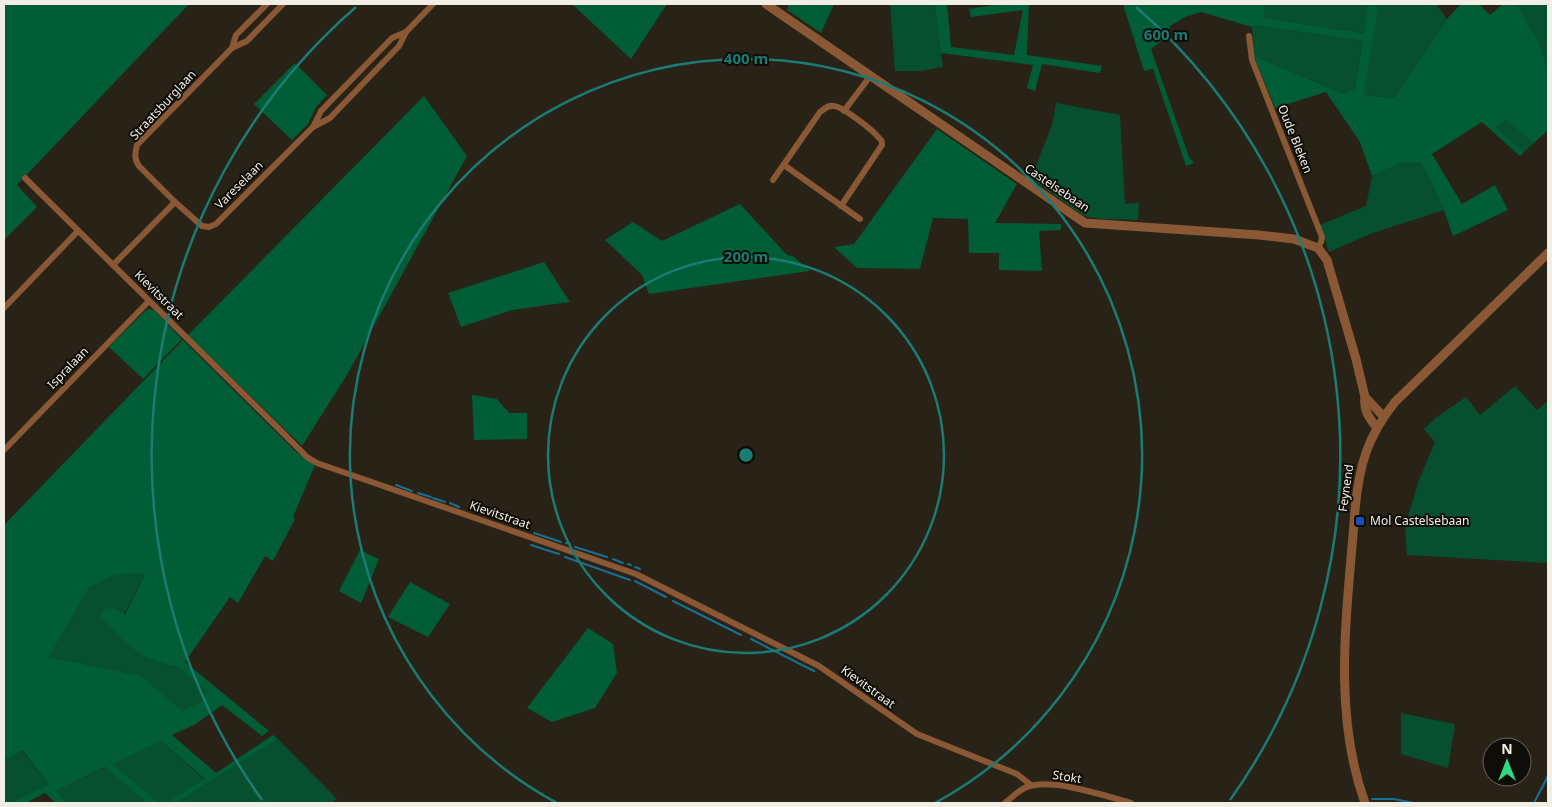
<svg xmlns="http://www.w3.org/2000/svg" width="1552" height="807" font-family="'Noto Sans',sans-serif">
<rect width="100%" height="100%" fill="#282316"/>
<!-- green -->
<g fill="#07502f">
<polygon points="890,4 935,4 943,67 921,71 895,71"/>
<polygon points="1266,4 1436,4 1447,19 1394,98 1364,95 1368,5 1365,33 1262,18"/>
<polygon points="1516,4 1548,4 1548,72 1545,65"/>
<polygon points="1260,26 1363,41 1355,89 1344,94 1254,56 1252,27"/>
<polygon points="1056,103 1120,115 1125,204 1139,203 1138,220 1101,219 1084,216 1031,179 1052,125"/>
<polygon points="1506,118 1534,143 1524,152 1494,127"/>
<polygon points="1403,162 1421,162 1444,210 1370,234 1329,252 1320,225 1366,206 1372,176"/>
<polygon points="1515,386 1537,410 1548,401 1548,563 1407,555 1405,526 1419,480 1435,442 1424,429 1437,417 1466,397 1480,415"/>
<polygon points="117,574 145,574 124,615 105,608 99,616 127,645 146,658 181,669 206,691 201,701 182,711 142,676 49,657 89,588"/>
<polygon points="1401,713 1455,724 1448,768 1401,754"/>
<polygon points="278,739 337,799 331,803 176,803"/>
<polygon points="161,741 205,780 166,803 159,803 111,764"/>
<polygon points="21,750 49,784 9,803 4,803 4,760"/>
<polygon points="106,767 147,803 67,803 54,791"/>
</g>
<!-- forest -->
<g fill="#015d36" fill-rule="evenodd">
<polygon points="4,4 189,4 17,185 37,207 4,240"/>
<polygon points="572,4 667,4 631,59"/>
<polygon points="789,4 834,4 821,33 787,10"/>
<polygon points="935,4 947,4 951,47 1014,55 1023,10 971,17 969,9 999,4 1029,4 1027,55 1102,66 1100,73 1042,64 1035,91 1027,88 1033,65 941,53"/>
<polygon points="1123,4 1266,4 1263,18 1364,33 1368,5 1378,6 1364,95 1394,98 1447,19 1461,4 1479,4 1490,15 1503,4 1516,4 1539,44 1548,72 1548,130 1534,143 1506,119 1495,127 1524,152 1520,156 1482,122 1432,154 1462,204 1495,185 1508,210 1453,236 1444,210 1421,162 1403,162 1372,176 1360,142 1326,92 1275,108 1254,56 1344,94 1355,89 1363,41 1260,26 1252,27 1201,12 1185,17 1170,26 1168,36 1151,49 1189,157 1194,163 1186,166 1153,69 1144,71"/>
<polygon points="295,63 327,95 316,107 308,124 292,140 254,104"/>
<polygon points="424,96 467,156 347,375 302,446 188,335"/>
<polygon points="937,129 1017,184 995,223 1061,224 1061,230 1039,231 1042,271 999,270 999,253 969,253 968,219 933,218 920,269 857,268 834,247 854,244"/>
<polygon points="740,204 787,255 793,256 810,271 649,294 642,275 605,240 633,222 662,241"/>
<polygon points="544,262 570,302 512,310 461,327 448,293"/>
<polygon points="150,309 154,310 182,339 143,379 109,347 146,310"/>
<path d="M183,340L295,451L315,465L293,517L295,519L273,561L265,556L238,603L230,597L185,662L269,731L262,736L222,705L196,724L172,735L216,773L273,735L278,739L176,803H166L205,779L161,741L112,764L159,803H147L105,767L55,791L67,803H56L45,793L26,803H9L49,784L22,750L4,760V525ZM117,574H145L125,615L116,609L105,608L99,616L127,645L146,658L181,669L206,691L201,701L182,711L142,676L49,657L89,588Z"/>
<polygon points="472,395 497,399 509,413 527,413 527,439 474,440"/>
<polygon points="360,550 379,559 361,603 339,591"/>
<polygon points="410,582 450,604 428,637 388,617"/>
<polygon points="588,628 613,644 617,673 595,708 552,722 527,708"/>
</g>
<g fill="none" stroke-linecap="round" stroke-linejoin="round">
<!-- stream -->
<g stroke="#157098" stroke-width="2">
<polyline points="396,485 412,491"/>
<polyline points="418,493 431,497"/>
<polyline points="433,498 445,502"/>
<polyline points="450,503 459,507"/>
<polyline points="534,533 561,542"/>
<polyline points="566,543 570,544"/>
<polyline points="531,545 559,554"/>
<polyline points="575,547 607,557"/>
<polyline points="565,557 630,580"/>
<polyline points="613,559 623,563"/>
<polyline points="628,564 631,565"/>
<polyline points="635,567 640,569"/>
<polyline points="635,581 666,597"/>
<polyline points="673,601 741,635"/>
<polyline points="751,639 814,671"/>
<polyline points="1372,799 1394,799 1414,803"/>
<polyline points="1534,803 1548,776"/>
</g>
<!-- minor -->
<g stroke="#8b5836" stroke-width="6">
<polyline points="1249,36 1252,60 1322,237 1321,242 1318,248"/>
<polyline points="232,48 236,35 267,4"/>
<polyline points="844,111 871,75"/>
<polyline points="313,127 321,111 392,38 406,32"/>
<polyline points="784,165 860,219"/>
<polyline points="25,178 282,432 307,457 317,463 636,574 819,666 917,734 1017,774 1031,785"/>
<path d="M773,180L820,112C824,109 828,105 834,106C843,107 873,130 879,138C882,141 882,141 882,145L841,206"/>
<polyline points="175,202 202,226 209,227 216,224 313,127 330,118 399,46 406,32 433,4"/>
<path d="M113,265L175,202L139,166C134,159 135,154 137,145L232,48L247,41L283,4"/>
<polyline points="4,308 78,231"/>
<polyline points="4,450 149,301"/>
<path d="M1005,803C1013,797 1020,788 1030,786C1055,779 1106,796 1131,803"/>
</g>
<!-- tertiary -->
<g stroke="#8b5836" stroke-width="9">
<path d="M766,4L1085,223L1259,235L1294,239L1318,248L1327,260L1356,359L1365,397C1363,410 1369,418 1377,428"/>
<polyline points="1365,397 1384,417"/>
<path d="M1365,803C1331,709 1348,607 1355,510C1359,466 1367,437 1395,402L1548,253"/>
</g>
</g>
<!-- distance rings -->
<g fill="none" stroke="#1a7c74" stroke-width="2.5">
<circle cx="746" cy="455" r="198"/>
<path d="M557 803A396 396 0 1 1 935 803"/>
<path d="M262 800A594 594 0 0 1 356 7M1136 7A594 594 0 0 1 1230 800"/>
</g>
<!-- markers -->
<rect fill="#1a4fb4" stroke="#0f0d07" stroke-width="2" x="1355" y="516" width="10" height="10" rx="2.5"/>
<g text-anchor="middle" stroke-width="4" stroke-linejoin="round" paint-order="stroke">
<!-- street labels -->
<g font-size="12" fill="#f1eee5" stroke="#0f0d07">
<text transform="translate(163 105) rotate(-47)" y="4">Straatsburglaan</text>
<text transform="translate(1295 139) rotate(68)" y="4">Oude Bleken</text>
<text transform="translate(239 185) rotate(-45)" y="4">Vareselaan</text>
<text transform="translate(1057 188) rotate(34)" y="4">Castelsebaan</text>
<text transform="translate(159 295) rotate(45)" y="4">Kievitstraat</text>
<text transform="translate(68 368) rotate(-46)" y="4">Ispralaan</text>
<text transform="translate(1346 488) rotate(-82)" y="4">Feynend</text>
<text transform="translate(500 515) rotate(19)" y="4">Kievitstraat</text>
<text transform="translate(868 687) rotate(36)" y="4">Kievitstraat</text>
<text transform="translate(1067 777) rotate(9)" y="4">Stokt</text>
</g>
<!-- poi labels -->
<g font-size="12" fill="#f1eee5" stroke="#0f0d07" text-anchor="start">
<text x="1370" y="525">Mol Castelsebaan</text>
</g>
</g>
<circle cx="746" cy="455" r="8" fill="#1a7c74" stroke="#0f0d07" stroke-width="2.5"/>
<g font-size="15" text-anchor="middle" font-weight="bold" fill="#1a7c74" stroke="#0f0d07" stroke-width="4" stroke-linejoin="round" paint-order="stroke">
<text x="1166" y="40">600 m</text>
<text x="746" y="64">400 m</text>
<text x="746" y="262">200 m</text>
</g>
<!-- border -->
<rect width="1552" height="807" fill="none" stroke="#f1eee5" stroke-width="10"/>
<!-- north arrow -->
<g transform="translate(1507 762)"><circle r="24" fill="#0f0d07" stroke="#696760"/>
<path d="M0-4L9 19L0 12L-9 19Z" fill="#31d882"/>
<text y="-8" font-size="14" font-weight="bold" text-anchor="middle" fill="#f1eee5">N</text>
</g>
</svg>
